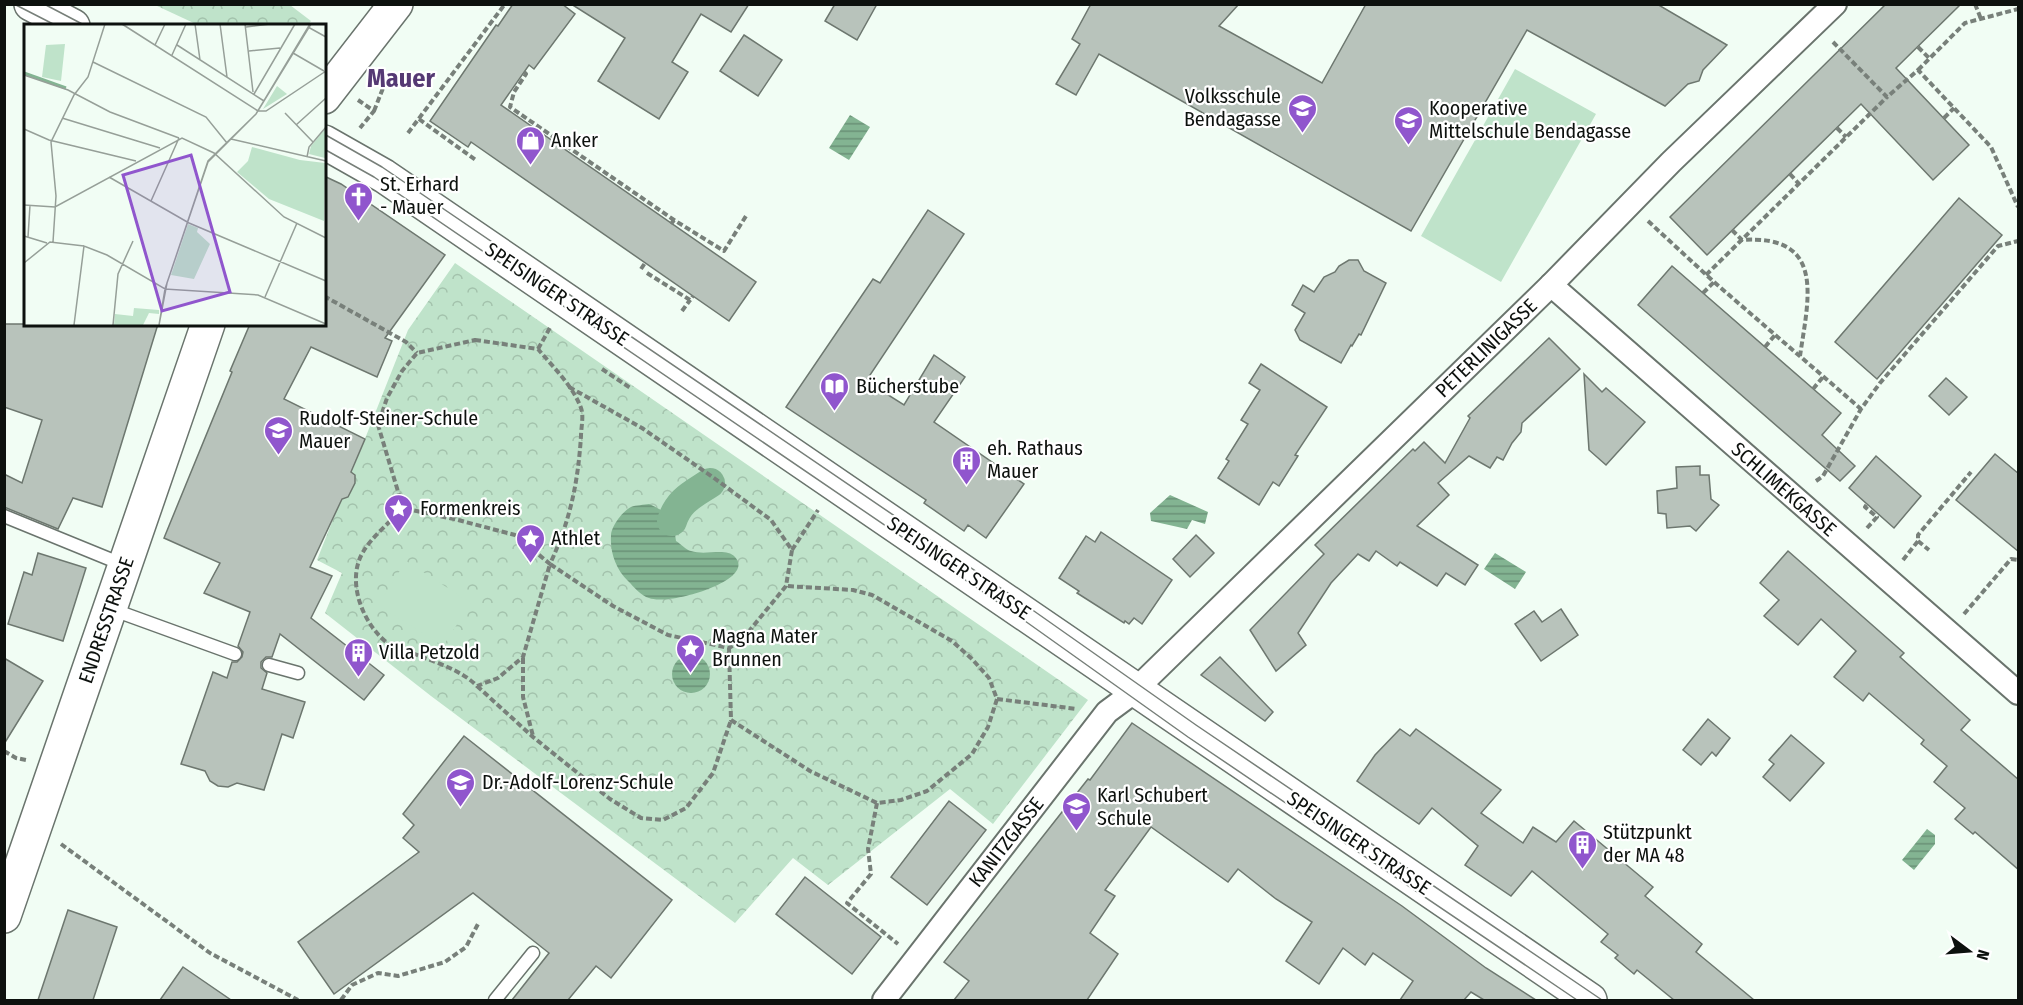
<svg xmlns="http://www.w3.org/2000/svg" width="2023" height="1005" font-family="'Fira Sans Condensed',sans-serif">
  <defs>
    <pattern id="park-crowns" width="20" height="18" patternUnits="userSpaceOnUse" patternTransform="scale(1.5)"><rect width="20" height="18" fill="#bfe3ca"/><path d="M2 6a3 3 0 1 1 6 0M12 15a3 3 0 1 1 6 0" fill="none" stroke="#a3c2ac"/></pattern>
    <pattern id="water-rules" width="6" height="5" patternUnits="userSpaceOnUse" patternTransform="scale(1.5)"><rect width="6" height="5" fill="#83b492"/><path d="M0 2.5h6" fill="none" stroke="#6a9176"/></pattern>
  </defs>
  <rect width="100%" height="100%" fill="#f1fdf4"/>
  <g fill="url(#park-crowns)">
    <path d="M155,5H290L311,21L307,26L198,25Z"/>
    <path d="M455,263L1088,700L993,824L950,789L828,885L793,858L735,923L431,696L325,613L342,573L317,560L408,330Z"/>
  </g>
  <g fill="#bfe3ca">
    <path d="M1515,69L1596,114L1501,282L1421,236Z"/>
    <path d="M406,561L471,603L443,646L378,605Z"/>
  </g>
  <g fill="url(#water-rules)">
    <path d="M850,115L870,127L849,160L829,148Z"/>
    <path d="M1170,495L1208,512L1205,524L1192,520L1187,529L1151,521L1150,513Z"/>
    <path d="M649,504C669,513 674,519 676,541C681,544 686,550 691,551C706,556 726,547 735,557C757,580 669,606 649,598C641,596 634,587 628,581C616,569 610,553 611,536C611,526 623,511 631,507C636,505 644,505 649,504Z"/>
    <path d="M1495,553L1526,572L1515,589L1484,569Z"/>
    <circle cx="691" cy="674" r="19"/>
    <path d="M1927,829L1935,835V844L1914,870L1902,860Z"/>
  </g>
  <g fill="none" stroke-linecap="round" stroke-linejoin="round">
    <path stroke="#83b492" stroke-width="30" d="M672,521C679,500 692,495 710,483"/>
  </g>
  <g fill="#b8c3bb" stroke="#6d776f" stroke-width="1.5">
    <path d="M513,4H562L575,14L534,69L529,65L501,105L756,282L729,321L471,142L468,147L430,121L496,25L498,26Z"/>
    <path d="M571,4H749L731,32L701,14L672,62L688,72L659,119L598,81L625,38Z"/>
    <path d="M835,4H877L857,40L825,21Z"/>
    <path d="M1091,4H1239L1219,26L1322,83L1366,4H1657L1727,45L1703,70L1699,81L1688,84L1665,106L1527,30L1411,231L1099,54L1076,95L1056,84L1080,44L1072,39Z"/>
    <path d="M1886,4H1961L1896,68L1969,145L1933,180L1861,104L1707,255L1670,217Z"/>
    <path d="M744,35L782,60L758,96L720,71Z"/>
    <path d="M324,176L341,184L445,255L385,338L392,341L377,377L311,347L284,399L365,439L351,472L355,475V483L348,497L342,499L310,567L332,576L311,618L384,675L364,700L280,634L272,657H266L261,662V668L267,673L262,689L305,702L293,738L282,734L264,790L237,783L228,787L218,786L210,781L205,771L181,764L213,672L227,678L232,662H237L242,657L243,652L238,646L250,612L204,593L220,563L164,538L232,372L230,371L250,324H324Z"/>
    <path d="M1959,198L2002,235L1877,379L1835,342Z"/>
    <path d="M928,210L964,234L866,381L904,405L934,355L965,377L934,422L1024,484L986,538L968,525L964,531L924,503L926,500L786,407L873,279L880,283Z"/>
    <path d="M1349,260H1358L1364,271L1386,283L1361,335L1359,334L1352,346L1351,345L1341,363L1300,340L1295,330L1305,313L1292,305L1303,285L1314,292L1324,277L1335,272L1339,266Z"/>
    <path d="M1672,266L1841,413L1822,435L1855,466L1840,481L1638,305Z"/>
    <path d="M4,324H158L102,507L73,498L58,529L4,507V474L22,483L42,420L4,407Z"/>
    <path d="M1549,338L1580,369L1522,423L1521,432L1512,443L1503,460L1497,457L1490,468L1469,456L1438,483L1449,495L1417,526L1478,565L1465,585L1446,573L1437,586L1400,562L1397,566L1376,551L1369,561L1358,554L1331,583L1298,633L1306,645L1276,671L1250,630L1324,554L1315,545L1413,449L1415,451L1424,442L1445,463L1470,418L1468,416Z"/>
    <path d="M1261,364L1327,407L1295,455L1298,456L1279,486L1273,482L1259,505L1218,478L1229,461L1226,459L1248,424L1241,420L1260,390L1249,383Z"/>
    <path d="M1584,374L1602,392L1606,388L1645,422L1606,465L1589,450Z"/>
    <path d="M1946,378L1967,397L1949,415L1929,396Z"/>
    <path d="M1995,454L2019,474V552L1956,500Z"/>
    <path d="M1876,456L1921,496L1894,528L1849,488Z"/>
    <path d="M1700,466V475H1709L1711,499L1719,505L1696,531L1690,526L1667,528L1666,514L1658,513L1657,491L1677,488L1676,467Z"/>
    <path d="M1101,532L1172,580L1142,624L1134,618L1129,624L1125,621L1124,623L1077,593L1079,591L1059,578L1086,536L1095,542Z"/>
    <path d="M1196,535L1214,553L1190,577L1173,559Z"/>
    <path d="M1788,551L1904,653L1900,657L1970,720L1961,730L2019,780V870L1975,832L1973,834L1955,819L1965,808L1934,782L1947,766L1921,744L1924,740L1869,693L1863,701L1834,677L1856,651L1821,619L1798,645L1764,616L1779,600L1760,583Z"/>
    <path d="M38,553L86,568L63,641L8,624L24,572L32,575Z"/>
    <path d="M1561,609L1578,635L1541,661L1515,624L1534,611L1542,622Z"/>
    <path d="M1220,657L1273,712L1265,721L1201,675Z"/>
    <path d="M4,658L43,681L4,744Z"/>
    <path d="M1708,719L1730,738L1716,756L1712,752L1701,765L1683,750Z"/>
    <path d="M1132,723L1402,906L1486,968L1536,1000H1484L1471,992L1464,1000H1400L1413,981L1373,953L1365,965L1343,948L1319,984L1286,961L1312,922L1276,899L1238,869L1228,882L1151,827L1105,890L1115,896L1090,933L1118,954L1087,1000H954L969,981L944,962L1088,779L1090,780Z"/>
    <path d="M1400,729L1410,736L1416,729L1501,790L1481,813L1523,843L1533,827L1556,842L1574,821L1653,887L1645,896L1702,944L1696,952L1754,1000H1674L1637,970L1634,974L1615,958L1618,955L1601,942L1608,934L1532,871L1511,896L1465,865L1478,846L1432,808L1419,824L1357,781L1375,755Z"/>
    <path d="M1791,735L1824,763L1790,801L1763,777L1774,764L1769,760Z"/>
    <path d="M464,736L672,900L611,978L596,966L568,1000H512L549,953L473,893L334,994L298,942L419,852L403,838L414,825L403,814Z"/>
    <path d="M949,801L986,830L927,905L891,877Z"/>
    <path d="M805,877L881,937L852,974L776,914Z"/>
    <path d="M68,910L117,927L93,1000H38Z"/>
    <path d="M183,967L231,1000H160Z"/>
  </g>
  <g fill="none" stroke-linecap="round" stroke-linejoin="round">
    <defs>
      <g id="lane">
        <path d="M4,516L124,565"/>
        <path d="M111,609L235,654"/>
        <path d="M269,665L298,673"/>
        <path d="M495,1000L533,953"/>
      </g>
      <g id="street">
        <path d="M1551,285L2018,693"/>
        <path d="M884,1000L1107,712L1130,695L1551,285L1671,162L1835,4"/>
      </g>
      <g id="secondary">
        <path d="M31,4L73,26"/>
        <path d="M324,97L396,4"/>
        <path d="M324,142L384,176L1590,1000"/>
        <path d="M4,916L208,324"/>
      </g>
    </defs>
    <use href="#lane" stroke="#6a746d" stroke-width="15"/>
    <use href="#street" stroke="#6a746d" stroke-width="26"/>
    <use href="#secondary" stroke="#6a746d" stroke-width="36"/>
    <g stroke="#78807a" stroke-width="4" stroke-dasharray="6 3" stroke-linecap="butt">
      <path d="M1975,4L1981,19"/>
      <path d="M1833,42L1887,97L1918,70L1991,147L2018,207"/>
      <path d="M1918,47L1930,59"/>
      <path d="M1918,70L1965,23L2018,9"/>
      <path d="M524,72L526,74L514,92L510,107L674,220"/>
      <path d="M358,100L374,111L360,128"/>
      <path d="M374,111L385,83"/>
      <path d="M1944,118L1954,108"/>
      <path d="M419,119L477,161"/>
      <path d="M1837,128L1846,137"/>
      <path d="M408,133L505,4"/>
      <path d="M1790,174L1799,184"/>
      <path d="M1648,221L1714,282L1861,409"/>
      <path d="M671,224L674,220L724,251L746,216"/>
      <path d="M1732,230L1742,240C1827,234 1808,300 1800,356"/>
      <path d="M641,269L645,263"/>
      <path d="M647,273L690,300L693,296"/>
      <path d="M1706,275L1887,97"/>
      <path d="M1703,293L1714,282"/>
      <path d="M324,296L406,342L417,353"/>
      <path d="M682,311L690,300"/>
      <path d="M475,340L538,349C553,367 573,386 581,408C584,416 581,428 581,436C578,483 570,521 550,564L515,535L458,520L403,508L378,425L387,398L402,371L417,353Z"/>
      <path d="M1765,347L1775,335"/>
      <path d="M538,349L551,326"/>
      <path d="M602,369L632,389"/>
      <path d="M1813,389L1823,377"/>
      <path d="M1816,481L1823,476L1861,409L1880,383L1998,246L2018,241"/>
      <path d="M403,508C392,520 370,539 363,552C345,582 364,627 390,645C396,649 405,651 412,653C434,662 460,669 477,686L498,678L523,657L550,564L613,606L668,635L729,648L741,641L786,586L792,550L771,520L714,478L642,428L569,387"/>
      <path d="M1867,528L1877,517L1865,507L1867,504"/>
      <path d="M1918,541L1929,550"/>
      <path d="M792,550L818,510"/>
      <path d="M1903,560L1918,541V535L1971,472"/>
      <path d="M1964,614L2011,559L2018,560"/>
      <path d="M729,648L731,720L810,771L877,803L901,800L927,791L972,754L988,727L997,699L989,678L972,659L952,641L872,595L853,590L786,586"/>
      <path d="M523,658V697L533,736"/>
      <path d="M477,686L533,737L610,799L641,818L663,820L686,808L713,773L731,720"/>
      <path d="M997,699L1077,709"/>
      <path d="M4,751L16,758L26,760"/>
      <path d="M877,803L868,849L871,874L847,903L898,944"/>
      <path d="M61,844L210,953L298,1000"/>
      <path d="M341,1000L352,985L378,973L398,976L445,962L466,947L479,922"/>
    </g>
    <use href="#lane" stroke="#fff" stroke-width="12"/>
    <use href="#street" stroke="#fff" stroke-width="22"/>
    <use href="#secondary" stroke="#fff" stroke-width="33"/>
    <g stroke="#777f79" stroke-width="1.5">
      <path d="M14,4L57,26"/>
      <path d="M44,4L86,26"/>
      <path d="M324,134L382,167L1024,604L1196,725L1602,1000"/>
      <path d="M324,149L374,177L1018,616L1188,737L1577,1000"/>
    </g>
  </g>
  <defs>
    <symbol id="school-pin" viewBox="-11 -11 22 30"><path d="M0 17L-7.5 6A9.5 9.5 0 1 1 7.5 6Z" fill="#9056cd" stroke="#fff"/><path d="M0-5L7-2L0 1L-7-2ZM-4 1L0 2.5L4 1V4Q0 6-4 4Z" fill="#fff"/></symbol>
    <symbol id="shop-pin" viewBox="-11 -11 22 30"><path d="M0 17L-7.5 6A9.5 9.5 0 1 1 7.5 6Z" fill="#9056cd" stroke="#fff"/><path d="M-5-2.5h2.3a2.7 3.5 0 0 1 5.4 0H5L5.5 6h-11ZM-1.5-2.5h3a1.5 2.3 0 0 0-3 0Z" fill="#fff"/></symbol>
    <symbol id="church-pin" viewBox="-11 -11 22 30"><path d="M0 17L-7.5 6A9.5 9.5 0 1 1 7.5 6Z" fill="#9056cd" stroke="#fff"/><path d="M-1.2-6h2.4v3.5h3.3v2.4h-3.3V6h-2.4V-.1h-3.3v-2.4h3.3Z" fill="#fff"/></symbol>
    <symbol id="library-pin" viewBox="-11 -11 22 30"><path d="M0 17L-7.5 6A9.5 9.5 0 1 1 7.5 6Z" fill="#9056cd" stroke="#fff"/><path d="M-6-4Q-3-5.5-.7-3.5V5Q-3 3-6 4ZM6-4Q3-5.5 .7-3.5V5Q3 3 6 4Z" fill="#fff"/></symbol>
    <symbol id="building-pin" viewBox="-11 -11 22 30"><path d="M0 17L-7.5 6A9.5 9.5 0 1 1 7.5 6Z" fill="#9056cd" stroke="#fff"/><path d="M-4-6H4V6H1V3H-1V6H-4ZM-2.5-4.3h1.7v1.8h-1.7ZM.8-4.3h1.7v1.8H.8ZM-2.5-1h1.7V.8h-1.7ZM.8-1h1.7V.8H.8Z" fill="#fff"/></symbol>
    <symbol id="sight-pin" viewBox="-11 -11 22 30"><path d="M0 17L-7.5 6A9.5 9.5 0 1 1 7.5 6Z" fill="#9056cd" stroke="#fff"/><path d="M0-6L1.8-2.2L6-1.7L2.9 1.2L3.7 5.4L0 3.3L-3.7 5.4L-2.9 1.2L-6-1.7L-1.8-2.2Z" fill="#fff"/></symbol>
  </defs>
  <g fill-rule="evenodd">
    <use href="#school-pin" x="1286" y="92" width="33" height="45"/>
    <use href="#school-pin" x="1392" y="104" width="33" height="45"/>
    <use href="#shop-pin" x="514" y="124" width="33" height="45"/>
    <use href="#church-pin" x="342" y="180" width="33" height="45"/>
    <use href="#library-pin" x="818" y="370" width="33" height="45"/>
    <use href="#school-pin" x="262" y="414" width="33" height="45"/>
    <use href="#building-pin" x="950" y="444" width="33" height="45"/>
    <use href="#sight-pin" x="382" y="492" width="33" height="45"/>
    <use href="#sight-pin" x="514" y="522" width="33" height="45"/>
    <use href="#sight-pin" x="674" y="632" width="33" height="45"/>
    <use href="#building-pin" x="342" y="636" width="33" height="45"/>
    <use href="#school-pin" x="444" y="766" width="33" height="45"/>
    <use href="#school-pin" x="1060" y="790" width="33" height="45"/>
    <use href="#building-pin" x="1566" y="828" width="33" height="45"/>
  </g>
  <g text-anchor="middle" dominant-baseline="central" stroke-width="4.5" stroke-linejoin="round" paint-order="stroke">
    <g font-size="20" fill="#0d110e" stroke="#fff" text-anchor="start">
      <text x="1281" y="96" text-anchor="end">Volksschule<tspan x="1281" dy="23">Bendagasse</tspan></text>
      <text x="1429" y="108">Kooperative<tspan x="1429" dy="23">Mittelschule Bendagasse</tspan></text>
      <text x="551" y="140">Anker</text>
      <text x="380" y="184">St. Erhard<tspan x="380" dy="23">- Mauer</tspan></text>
      <text x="856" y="386">Bücherstube</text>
      <text x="299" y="418">Rudolf-Steiner-Schule<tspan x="299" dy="23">Mauer</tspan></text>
      <text x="987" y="448">eh. Rathaus<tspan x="987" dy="23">Mauer</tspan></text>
      <text x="420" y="508">Formenkreis</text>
      <text x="551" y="538">Athlet</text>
      <text x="712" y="636">Magna Mater<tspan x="712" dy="23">Brunnen</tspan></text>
      <text x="379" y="652">Villa Petzold</text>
      <text x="482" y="782">Dr.-Adolf-Lorenz-Schule</text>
      <text x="1097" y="795">Karl Schubert<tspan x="1097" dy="23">Schule</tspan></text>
      <text x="1603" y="832">Stützpunkt<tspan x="1603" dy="23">der MA 48</tspan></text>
    </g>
    <g font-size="20" fill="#0d110e" stroke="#fff">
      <text transform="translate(557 294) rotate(34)">SPEISINGER STRASSE</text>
      <text transform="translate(1486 348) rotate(-44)">PETERLINIGASSE</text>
      <text transform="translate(1784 489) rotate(41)">SCHLIMEKGASSE</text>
      <text transform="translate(959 568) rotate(34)">SPEISINGER STRASSE</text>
      <text transform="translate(106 620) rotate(-71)">ENDRESSTRASSE</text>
      <text transform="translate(1006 842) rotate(-52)">KANITZGASSE</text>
      <text transform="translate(1359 843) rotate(34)">SPEISINGER STRASSE</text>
    </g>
    <g font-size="26" font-weight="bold" fill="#553974" stroke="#fff">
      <text x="401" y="78">Mauer</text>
    </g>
  </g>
  <g transform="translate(24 24)">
    <rect width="302" height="302" fill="#f1fdf4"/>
    <path d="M228,123L276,136L301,139L300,197L245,175L213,148L224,137Z" fill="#bfe3ca"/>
    <path d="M253,62L263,70L239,85ZM164,200L174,204L173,208L186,220L170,255L147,251ZM110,284L135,286V290L125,289L119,301H90L91,290L109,292Z" fill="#bfe3ca"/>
    <path d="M41,20L37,57L18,53L22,21ZM301,105V134L285,130L287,122Z" fill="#bfe3ca"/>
    <path fill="none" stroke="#83b492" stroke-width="3" d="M0,49L42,64"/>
    <path fill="none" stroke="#969f98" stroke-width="1.5" d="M98,0L234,87M171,0L176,36M196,0L203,53M221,0L229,68M222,3L246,0M284,3L302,13M131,21L141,0M153,21L240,77M225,27L256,24M269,29L300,47M148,31L162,0M69,38L182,93L203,119M0,51L44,66L86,88L155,114M230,70L271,0M234,87H242L302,47M261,89L289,118M38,94L136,124M272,101L302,74M0,105L25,116L112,137M207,115L302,137M283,133L285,123L302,103M85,153L165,199L302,257M127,177L155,114M0,181L31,183L158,114L190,129L260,193L302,214M0,212L23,219M4,213L6,181M29,218L32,172L27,118L50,71L64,53L81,0M0,239L26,218L60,222M241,273L273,199M50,301L60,222L83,231L141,265L184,137L232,90L286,0M89,301L94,250L109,217M135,301L141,265L234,271L302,300M135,301L143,259L184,138L232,90L287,0"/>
    <path fill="#9056cd" fill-opacity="0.15" stroke="#9056cd" stroke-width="3" d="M167,131L206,268L138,287L99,151Z"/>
    <rect width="302" height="302" fill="none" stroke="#0d110e" stroke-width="3"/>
  </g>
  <rect width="2023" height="1005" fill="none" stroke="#0d110e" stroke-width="12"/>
  <g transform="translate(1969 951) rotate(106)" stroke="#ffffff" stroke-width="4.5" paint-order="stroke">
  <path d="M0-4.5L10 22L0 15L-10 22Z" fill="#0d110e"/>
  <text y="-9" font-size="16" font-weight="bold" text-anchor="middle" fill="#0d110e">N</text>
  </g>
</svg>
